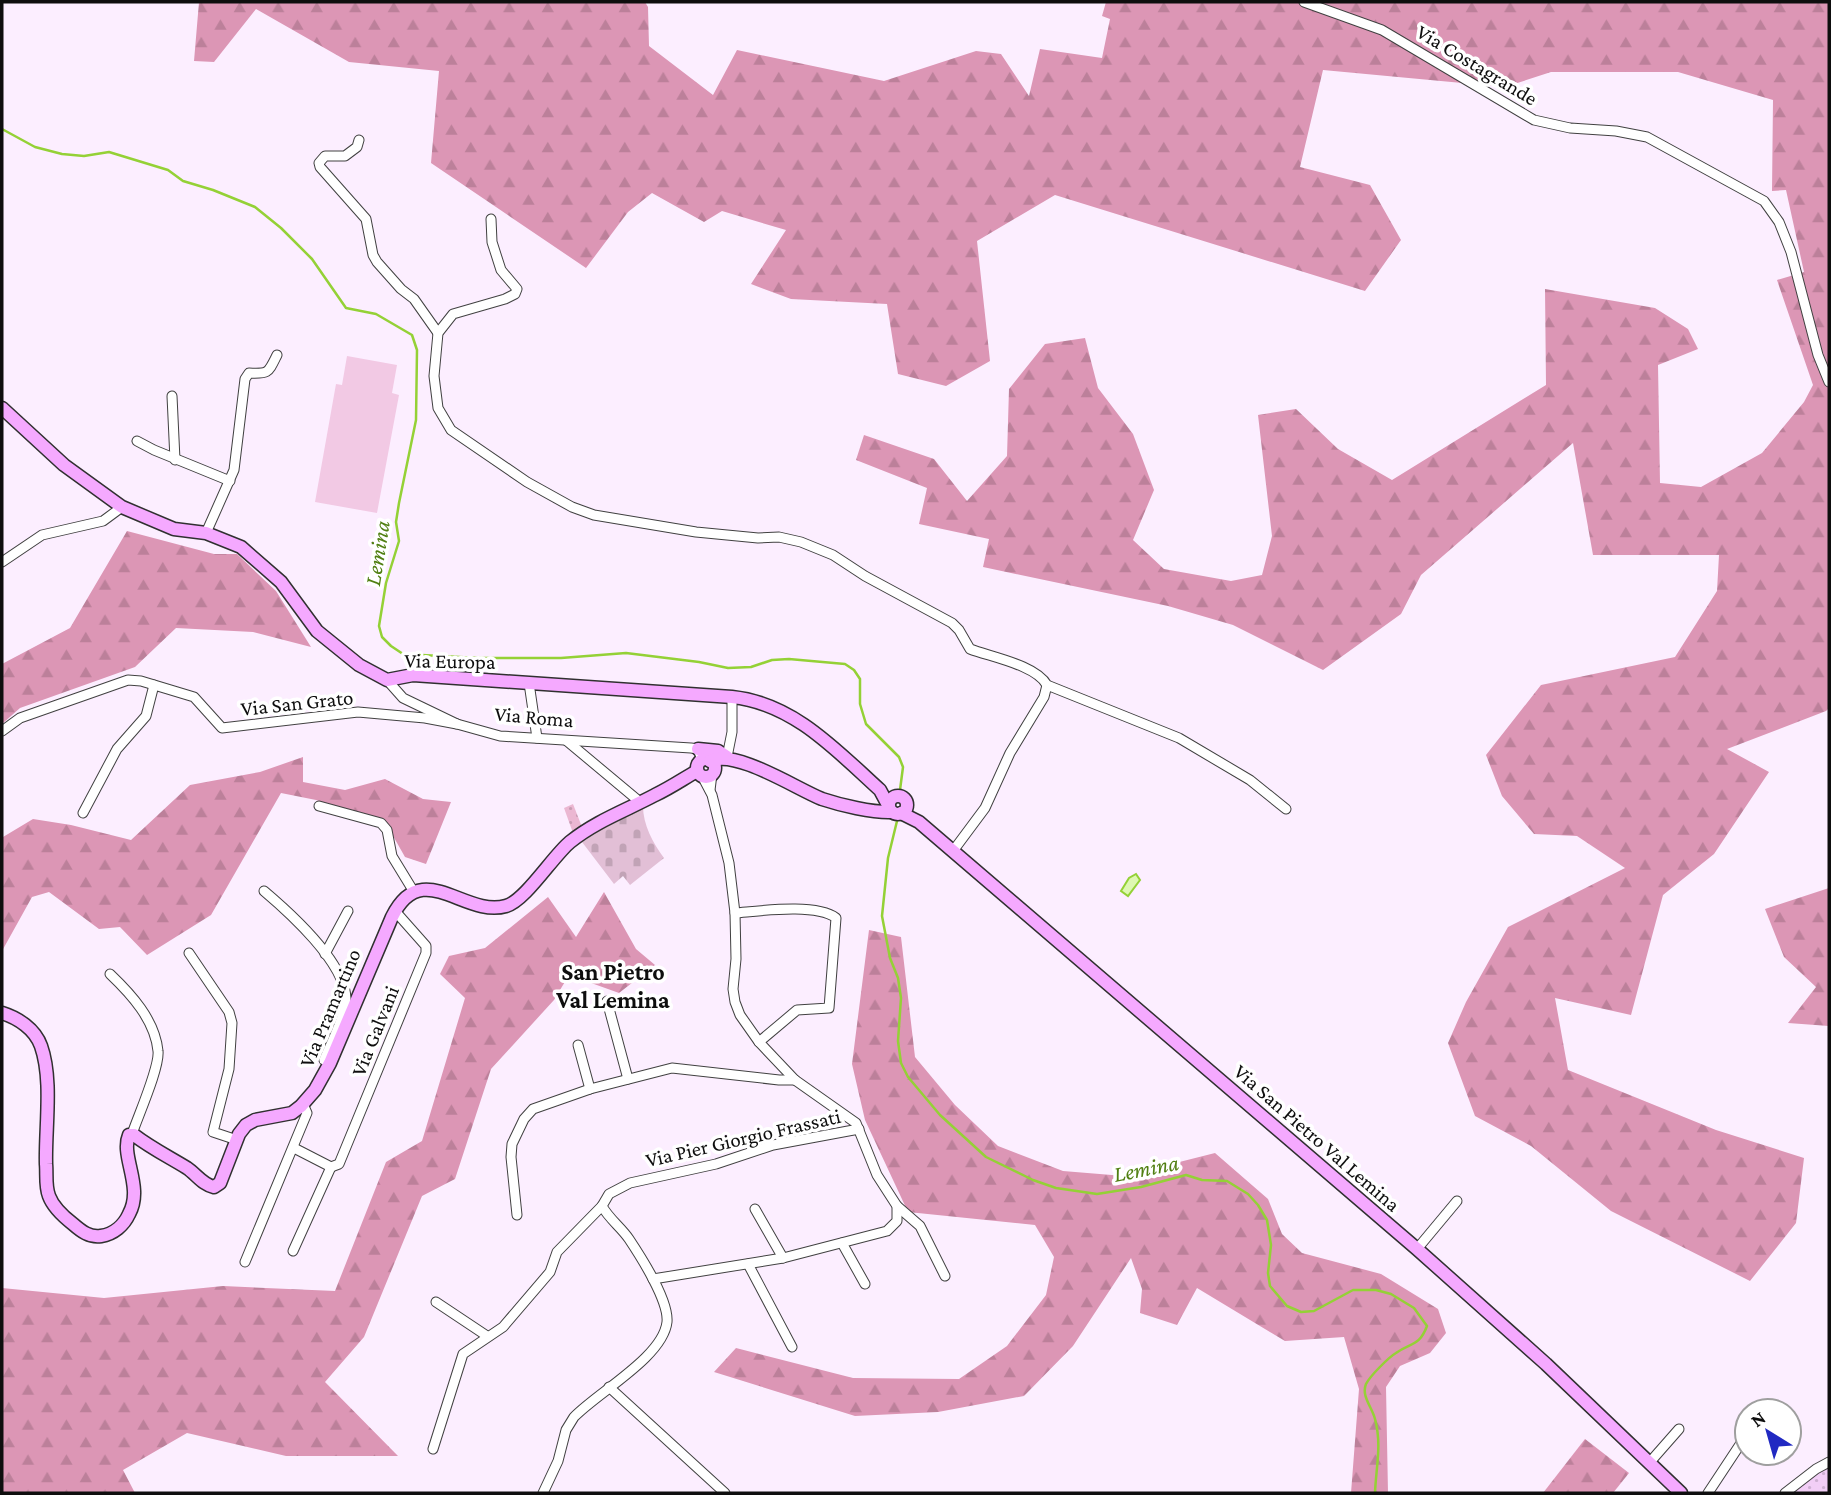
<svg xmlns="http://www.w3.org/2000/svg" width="1831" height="1495" font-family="'Crimson Pro',serif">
  <defs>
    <pattern id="farmland-dots" width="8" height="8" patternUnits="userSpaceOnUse" patternTransform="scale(1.75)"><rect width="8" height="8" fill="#f2cef6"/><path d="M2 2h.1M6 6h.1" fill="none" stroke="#ceb0d2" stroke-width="1.8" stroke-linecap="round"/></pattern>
    <pattern id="forest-firs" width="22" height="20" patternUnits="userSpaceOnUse" patternTransform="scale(1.75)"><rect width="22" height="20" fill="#dc96b5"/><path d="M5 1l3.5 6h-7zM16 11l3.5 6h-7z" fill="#bc809a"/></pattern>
    <pattern id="cemetery-stones" width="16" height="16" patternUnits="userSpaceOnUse" patternTransform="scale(1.75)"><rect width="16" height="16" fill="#e2bfd6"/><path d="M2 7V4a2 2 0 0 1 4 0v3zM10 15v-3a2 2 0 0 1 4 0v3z" fill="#c1a3b6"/></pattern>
    <pattern id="park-dots" width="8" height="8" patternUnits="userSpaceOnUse" patternTransform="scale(1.75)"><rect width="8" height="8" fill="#ebb7d2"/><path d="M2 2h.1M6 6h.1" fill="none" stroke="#c89cb3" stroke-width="1.8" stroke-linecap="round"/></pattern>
  </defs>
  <rect width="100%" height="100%" fill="#fceeff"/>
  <path fill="url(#farmland-dots)" d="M1829,1465V1493H1788Z"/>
  <g fill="url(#forest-firs)">
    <path d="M199,2H645L648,7L649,46L713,95L737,50L884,81L976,51L1001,54L1029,96L1040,49L1102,58L1110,19L1102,16L1106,2H1829V708L1826,711L1727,749L1769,772L1714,854L1663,895L1631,1015L1555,998L1568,1070L1716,1130L1804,1158L1796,1223L1750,1281L1611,1211L1531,1146L1475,1116L1448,1043L1466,1002L1508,927L1625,868L1577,836L1534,834L1502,796L1486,755L1541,685L1675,657L1717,591L1719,555H1593L1573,443L1421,575L1401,614L1323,670L1233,625L1168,606L983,567L989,539L919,524L927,488L856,460L864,435L934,459L967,501L1007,456L1009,389L1045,344L1085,338L1098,388L1133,434L1154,490L1133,540L1164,569L1231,581L1262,575L1272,536L1258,415L1296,409L1338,449L1392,480L1546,385L1545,289L1655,308L1688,329L1698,349L1658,365L1660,483L1701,487L1762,453L1804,402L1813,385L1777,280L1804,272L1786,190L1772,191L1773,100L1678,72H1551L1505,87L1323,70L1300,167L1370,185L1401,240L1365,291L1055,195L977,241L990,361L946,386L898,374L887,304L791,299L751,284L786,230L722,211L704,222L652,193L628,212L586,268L431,163L439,71L349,62L256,9L214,62L194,61Z"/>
    <path d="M127,531L214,554H237L276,591L311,647L253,632L176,628L135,667L20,708L2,724V664L70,628Z"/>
    <path d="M303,757V782L345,790L385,779L423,799L451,802L426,864L405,857L384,820L316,800L281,793L211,915L147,955L120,927L99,929L49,892L32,897L2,951L3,837L33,819L71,825L131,840L190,785L260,772Z"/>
    <path d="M1829,888V1026L1788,1023L1816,987L1784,957L1765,909Z"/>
    <path d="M604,892L636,949L655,965L619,993L569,975L554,1000L491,1069L455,1179L422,1196L364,1337L325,1382L398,1456H286L187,1433L123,1470L135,1493H2V1288L104,1298L223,1286L335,1291L386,1162L422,1141L465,998L440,974L449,956L485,948L548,897L576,937Z"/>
    <path d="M869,930L901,937L915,1057L955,1105L998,1146L1063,1171L1124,1176L1215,1153L1268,1199L1282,1234L1302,1253L1381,1274L1438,1309L1446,1333L1430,1353L1400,1366L1386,1387L1388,1493H1351L1359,1389L1344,1337L1285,1341L1197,1288L1177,1325L1140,1313L1142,1289L1131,1258L1073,1346L1024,1396L938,1412L855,1416L714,1372L736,1348L853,1378L959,1379L1007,1346L1046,1295L1054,1257L1035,1225L908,1212L865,1120L852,1064Z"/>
    <path d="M1585,1439L1629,1473L1613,1493H1543Z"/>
  </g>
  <path fill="url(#cemetery-stones)" d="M643,806C643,825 653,843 664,858L630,885L623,876L614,884L582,842L620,815L623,818Z"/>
  <path fill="url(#park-dots)" d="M573,804L582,827L573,833L564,808Z"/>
  <path fill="#f2c9e4" d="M347,356L397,365L392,393L399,395L377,513L315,502L336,384L342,385Z"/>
  <path fill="#def8b2" stroke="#94d136" stroke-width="2" d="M1136,874L1140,880L1128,896L1121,891L1129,878Z"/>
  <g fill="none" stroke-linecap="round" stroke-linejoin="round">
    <g stroke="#94d136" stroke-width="2.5">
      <path d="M2,129L35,147L62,154L84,156L109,152L168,170L183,181L213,190L255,207L281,228L312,259L346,308L376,314L412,335L417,350L416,420L399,503L396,522L399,541L386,583L379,626L382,637L391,646L403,654L478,658H561L626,653L699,662L728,668L751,667L772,660L789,659L845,664L854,670L860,679V704L866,724L899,757L903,767L900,790"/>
      <path d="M897,821L888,858L882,916L890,958L898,978L901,998L898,1041L901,1063L908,1077L940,1115L986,1157L1033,1180L1056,1188L1097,1194L1141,1187L1186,1175L1202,1180L1227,1181L1248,1194L1258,1205L1267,1220L1271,1245L1268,1273L1270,1286L1287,1306L1301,1312L1314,1311L1353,1290H1376L1391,1294L1414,1308L1427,1326C1419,1347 1411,1342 1396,1353C1389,1357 1370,1376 1366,1384C1361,1396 1372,1407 1375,1419C1382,1445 1376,1467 1375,1493"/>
    </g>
    <defs>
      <g id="street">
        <path d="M1304,2L1382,30L1534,120L1570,128L1616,131L1647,137L1764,201L1779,222L1791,252L1818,355L1829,382"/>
        <path d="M359,140L357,147L345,156H325L319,163L320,167L366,219L373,255L377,262L401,289L414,299L438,333"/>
        <path d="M491,219L492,242L501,270L517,289L515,294L505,299L453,314L438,333L434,376L438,408L451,430L527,482L572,507L594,515L696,532L758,538L779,537L801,542L833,555L865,576L952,623L959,630L970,649C991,657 1036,665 1047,685L1179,738L1250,780L1286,809"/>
        <path d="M172,396L175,460"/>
        <path d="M137,441L154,450L230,481"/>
        <path d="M206,533L234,470L245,379L249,373C269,374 268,373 277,355"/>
        <path d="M2,562L42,535L103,521L122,507"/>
        <path d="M387,680L403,698L457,724L500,736L691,748L698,749L702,760"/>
        <path d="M529,683L537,738"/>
        <path d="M2,731L20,718L128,680L141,681L194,697L222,728L358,712L425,718L457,724"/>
        <path d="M567,741L640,802"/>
        <path d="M727,757L732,732V697"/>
        <path d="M710,790L712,774"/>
        <path d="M319,806L381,823L387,830L392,856L414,892"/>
        <path d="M83,813L117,749L146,716L154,685"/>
        <path d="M953,851L985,808L1010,753L1044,697L1047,685"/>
        <path d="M264,891C290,913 344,962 346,998C347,1013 330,1045 324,1060L330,1063"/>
        <path d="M735,913C760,911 816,903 836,918L829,1008L797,1010L759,1042"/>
        <path d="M189,953L229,1012L232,1023L229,1069L213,1132L237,1140"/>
        <path d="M325,954L348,911"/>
        <path d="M110,974C131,994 155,1020 158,1051C160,1067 138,1116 132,1134"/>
        <path d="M607,1001L628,1079"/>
        <path d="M578,1045L590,1089"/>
        <path d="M294,1148L331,1167"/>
        <path d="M331,1167L339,1164L426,953V946L395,911"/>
        <path d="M897,1206L920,1226L945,1276"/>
        <path d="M755,1209L783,1258"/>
        <path d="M517,1215L511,1157L512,1144L524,1119L533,1109L590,1089L672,1068L779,1080H795"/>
        <path d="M842,1243L865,1284"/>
        <path d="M1417,1249L1457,1201"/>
        <path d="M293,1251L331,1167"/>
        <path d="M245,1262L307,1113L303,1104"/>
        <path d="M748,1264L792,1347"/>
        <path d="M653,1279L783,1258L887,1231L897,1221V1206L877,1175L856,1123L795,1080L759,1042L740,1015L735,1002L733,989L736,959L735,913L729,863L712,795L702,776"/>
        <path d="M436,1302L487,1336"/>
        <path d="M609,1387L725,1493"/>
        <path d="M433,1449L463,1354L503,1327L550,1272L557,1252L602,1206"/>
        <path d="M1650,1462L1679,1429"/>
        <path d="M543,1493L558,1461L566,1430L574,1417C598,1392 663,1357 667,1322C669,1301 641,1257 629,1239C621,1227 609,1219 602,1206L609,1194L630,1183L716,1164L773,1145L859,1129"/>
        <path d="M1708,1493L1747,1434"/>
        <path d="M1785,1493L1816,1469L1829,1462"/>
      </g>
      <g id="secondary">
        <path d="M2,408L64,465L122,507L174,529L206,533L241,547L281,582L317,631L359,665L387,680L413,675L732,697C793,703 836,750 880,790L888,805"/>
        <path d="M698,749L718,751L727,757"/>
        <circle cx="706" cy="768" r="9"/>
        <path d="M710,761C736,749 795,788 822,799C840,805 873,813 892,812"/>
        <circle cx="898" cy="805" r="9"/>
        <path d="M901,813L919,822L1417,1249L1546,1364L1681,1493"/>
        <path d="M2,1013C18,1018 35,1029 41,1046C53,1080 45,1128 46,1164C47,1174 45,1186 49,1196C53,1207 64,1217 73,1224C81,1231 90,1238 101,1236C114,1234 124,1225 129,1214C144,1187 120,1156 129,1135H134C151,1148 169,1157 187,1168C196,1174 203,1185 214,1187L220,1183L239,1134L246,1125L255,1120L292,1113L301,1106L315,1090L330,1063L392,917C422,856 464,918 506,906C525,901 553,856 570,842C596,821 627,810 655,795C670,788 683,779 697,771"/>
      </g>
    </defs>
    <use href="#street" stroke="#414141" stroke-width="11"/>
    <use href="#secondary" stroke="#303030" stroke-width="15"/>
    <use href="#street" stroke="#fff" stroke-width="9"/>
    <use href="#secondary" stroke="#f5a9ff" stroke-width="12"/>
  </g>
  <g text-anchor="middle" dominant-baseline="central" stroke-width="7" stroke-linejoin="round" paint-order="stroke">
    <g font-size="21" fill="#0e0e0e" stroke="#fff">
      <text transform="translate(1477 65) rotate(31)">Via Costagrande</text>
      <text transform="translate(450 661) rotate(1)">Via Europa</text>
      <text transform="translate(297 703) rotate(-6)">Via San Grato</text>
      <text transform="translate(534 717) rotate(5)">Via Roma</text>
      <text transform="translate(330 1008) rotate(-67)">Via Pramartino</text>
      <text transform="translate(375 1031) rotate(-68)">Via Galvani</text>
      <text transform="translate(743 1138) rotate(-13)">Via Pier Giorgio Frassati</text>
      <text transform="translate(1317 1138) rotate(41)">Via San Pietro Val Lemina</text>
    </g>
    <g font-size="23" font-style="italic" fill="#507f12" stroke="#fff">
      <text transform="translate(377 553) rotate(-81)">Lemina</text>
      <text transform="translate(1146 1168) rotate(-11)">Lemina</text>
    </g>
    <g font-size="24" font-weight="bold" fill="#0e0e0e" stroke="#fff">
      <text x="613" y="971">San Pietro<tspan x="613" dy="28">Val Lemina</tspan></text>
    </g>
  </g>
  <rect width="1831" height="1495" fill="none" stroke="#0e0e0e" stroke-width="7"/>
  <g transform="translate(1768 1432) rotate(323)"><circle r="33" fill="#ffffff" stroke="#9f9f9f" stroke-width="2"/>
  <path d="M0-5L12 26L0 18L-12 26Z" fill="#2129c2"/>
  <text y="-10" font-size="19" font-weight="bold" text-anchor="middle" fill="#0e0e0e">N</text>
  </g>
</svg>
